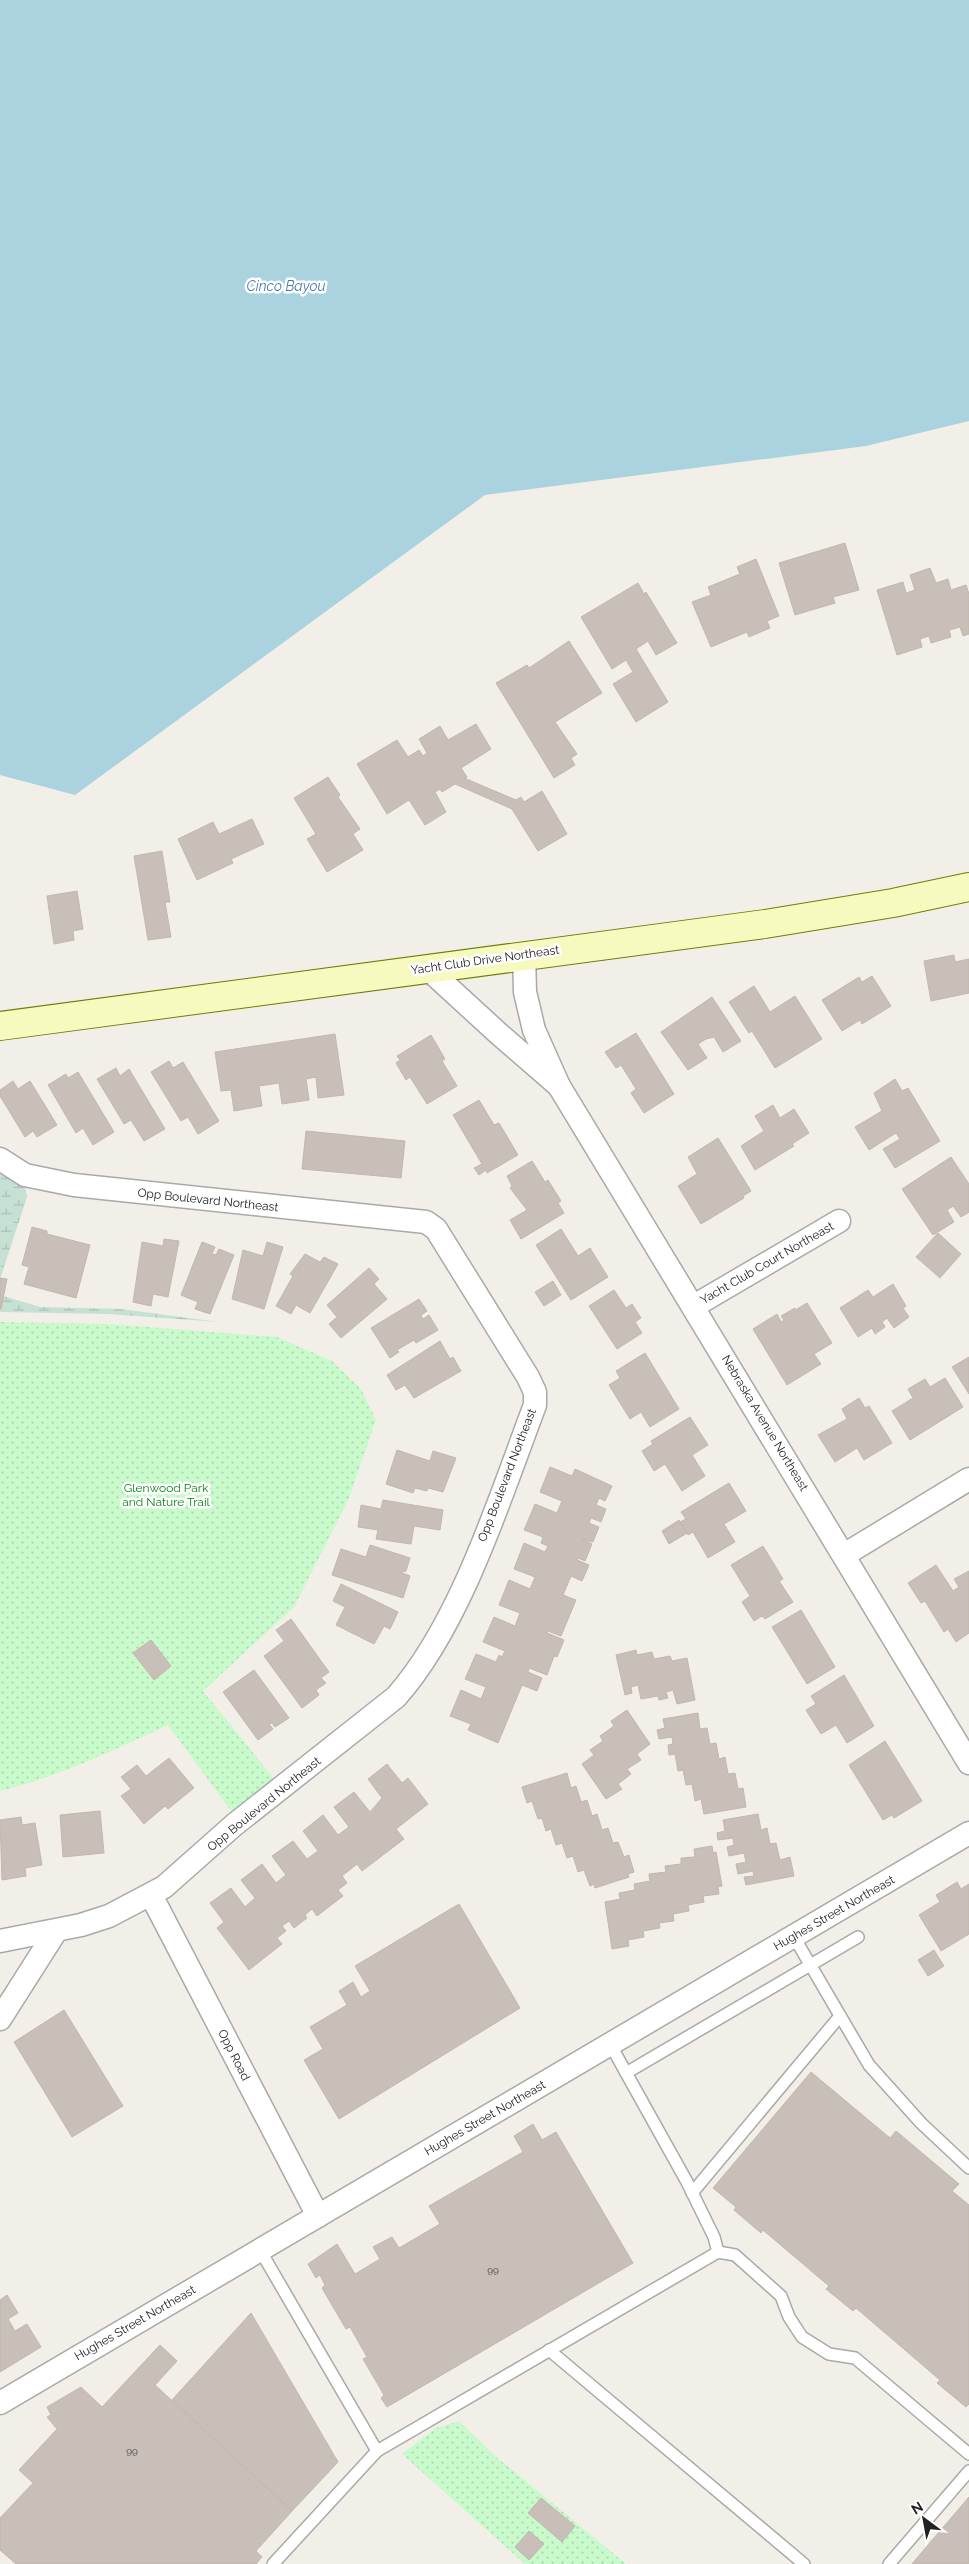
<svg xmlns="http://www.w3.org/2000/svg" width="969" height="2564" font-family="Raleway,sans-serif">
  <defs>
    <pattern id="wetland-marsh" width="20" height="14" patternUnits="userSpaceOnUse" patternTransform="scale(1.25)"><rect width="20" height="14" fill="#c6e0d4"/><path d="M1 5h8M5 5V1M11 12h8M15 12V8" fill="none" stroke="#aac0b6"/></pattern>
    <pattern id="park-dots" width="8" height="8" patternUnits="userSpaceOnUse" patternTransform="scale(1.25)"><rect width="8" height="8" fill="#c8facc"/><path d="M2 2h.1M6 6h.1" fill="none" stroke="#acd6af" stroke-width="1.8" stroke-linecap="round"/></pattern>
  </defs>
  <rect width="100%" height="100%" fill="#f2efe9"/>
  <g fill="url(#wetland-marsh)">
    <path d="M0,1174L25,1187L27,1197L0,1279Z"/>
    <path d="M0,1295L40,1307L121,1309L219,1322L108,1314L0,1312Z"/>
  </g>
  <g fill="url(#park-dots)">
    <path d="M0,1322L109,1324L277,1337L332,1361L361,1389L376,1420L349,1498L294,1607L203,1691L276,1781L234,1815L168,1725C114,1750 58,1777 0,1791Z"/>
    <path d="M459,2421L494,2455L626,2564H525L402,2454L436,2428Z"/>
  </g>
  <path fill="#aad3df" d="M0,0H969V421L866,446L485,495L75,795L0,775Z"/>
  <g fill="#c7bfb8" stroke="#c4b6ab">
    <path d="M845,543L859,590L833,597L835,603L795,615L779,563Z"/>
    <path d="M756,559L779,616L767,621L770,628L749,637L747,632L711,647L692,602L711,595L708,587L740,574L737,567Z"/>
    <path d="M930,568L936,583L948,579L951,590L966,585L969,594V634L963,636L960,627L949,630L951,637L931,643L929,636L920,639L922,647L897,655L877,590L903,582L906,593L915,590L910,575Z"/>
    <path d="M638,583L644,594L646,592L677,643L656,655L648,641L636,649L668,702L636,722L613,684L633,672L626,660L612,669L581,617Z"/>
    <path d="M569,641L602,693L555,722L577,754L571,758L575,765L554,778L496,683L527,665L529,668Z"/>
    <path d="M476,724L491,749L461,768L467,777L464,778L516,800L521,797L524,802L542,791L567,834L538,851L512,809L455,784L442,792L440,789L435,792L446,812L425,825L409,800L387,814L357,764L397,740L408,757L419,750L423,756L427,753L419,739L440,726L448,740Z"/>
    <path d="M328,777L340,795L338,797L360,829L353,834L363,850L327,872L307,839L316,834L294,798Z"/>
    <path d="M252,819L264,844L231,859L233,863L197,880L178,839L213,822L219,834Z"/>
    <path d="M162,851L170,902H165L171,937L148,940L134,856Z"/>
    <path d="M77,891L83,929L73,931L74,940L54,944L47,896Z"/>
    <path d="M954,955L955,962L969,959V993L931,1001L924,961Z"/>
    <path d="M872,976L891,1006L862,1024L860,1020L842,1031L822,1000L859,977L862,982Z"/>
    <path d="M754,986L770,1012L795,996L822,1039L775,1068L752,1031L749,1033L729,1002Z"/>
    <path d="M712,997L741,1041L723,1052L714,1037L706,1039L698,1044L707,1058L688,1070L661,1032Z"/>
    <path d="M636,1033L674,1094L644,1113L631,1093L636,1089L621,1065L616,1068L605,1052Z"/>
    <path d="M335,1034L344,1095L318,1098L316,1077L306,1079L309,1100L282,1104L279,1083L259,1086L262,1106L234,1111L231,1090L221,1091L215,1052Z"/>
    <path d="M431,1035L445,1059L442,1061L457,1086L427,1104L410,1077L406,1080L396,1063L400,1060L397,1056Z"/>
    <path d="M169,1061L173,1068L183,1062L219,1121L198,1134L188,1117L181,1121L151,1072Z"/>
    <path d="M116,1068L120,1076L129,1069L165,1129L144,1141L131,1120L124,1124L97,1079Z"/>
    <path d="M78,1072L114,1132L93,1145L83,1128L76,1133L48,1085L66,1074L68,1078Z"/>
    <path d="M895,1079L902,1091L908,1088L940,1141L895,1168L883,1149L900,1139L896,1133L869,1150L855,1127L882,1111L874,1093Z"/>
    <path d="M13,1081L18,1089L30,1081L57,1125L37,1137L33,1131L25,1137L0,1096V1090Z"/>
    <path d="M479,1100L494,1125L499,1123L518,1155L487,1173L486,1170L479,1175L474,1168L482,1164L453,1115Z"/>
    <path d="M773,1105L780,1118L794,1109L809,1133L792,1144L794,1146L755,1170L741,1146L764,1131L755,1116Z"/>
    <path d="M306,1131L405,1141L401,1178L302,1169Z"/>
    <path d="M718,1138L751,1191L743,1196L744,1198L701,1224L678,1186L697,1174L688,1157Z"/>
    <path d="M951,1157L969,1184V1212L961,1217L953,1206L947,1210L954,1222L933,1235L902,1189Z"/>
    <path d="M532,1161L545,1182L548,1180L561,1201L558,1203L564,1213L521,1239L510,1220L527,1210L510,1188L512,1186L507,1176Z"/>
    <path d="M32,1227L47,1231V1234L90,1245L76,1298L24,1284L29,1267L22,1265Z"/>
    <path d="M561,1229L578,1256L590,1248L608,1277L571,1300L536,1245Z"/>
    <path d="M938,1233L961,1254L940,1278L916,1257Z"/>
    <path d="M164,1239L179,1241L168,1297L153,1294L151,1306L133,1302L142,1242L163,1246Z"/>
    <path d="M202,1242L215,1247L212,1254L216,1255L219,1249L234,1255L210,1314L195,1309L198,1302L181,1295Z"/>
    <path d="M267,1242L283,1247L264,1309L232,1299L243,1250L263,1256Z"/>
    <path d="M305,1254L320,1262L324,1257L338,1264L310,1313L296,1305L291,1314L276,1306L293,1276L290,1274Z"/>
    <path d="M369,1268L379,1279L374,1284L387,1299L341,1338L329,1324L337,1317L327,1305Z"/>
    <path d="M0,1278L7,1279L1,1309H0Z"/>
    <path d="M553,1281L561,1295L544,1306L535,1292Z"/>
    <path d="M893,1284L906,1306L903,1308L909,1317L894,1328L887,1318L882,1322L885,1327L875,1334L872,1328L858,1337L840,1308L868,1290L873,1297Z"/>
    <path d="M614,1290L626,1308L632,1304L641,1318L635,1322L642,1333L617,1349L589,1306Z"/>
    <path d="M419,1299L427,1311L421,1315L423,1319L429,1315L438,1330L416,1343L414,1340L397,1350L399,1352L390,1358L371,1328Z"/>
    <path d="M807,1303L832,1343L814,1354L821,1364L787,1385L753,1329L777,1314L781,1322L784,1320L781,1316L795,1308L798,1313L797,1309Z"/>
    <path d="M440,1341L450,1359L453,1357L461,1371L414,1398L405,1385L396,1390L387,1375Z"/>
    <path d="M645,1353L679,1409L650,1427L641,1412L630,1419L609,1385L620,1378L616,1371Z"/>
    <path d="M969,1357V1394L952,1367Z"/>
    <path d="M945,1378L963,1407L910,1440L892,1411L913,1398L908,1389L925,1379L930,1387Z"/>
    <path d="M859,1398L865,1408L869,1406L892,1443L864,1460L857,1448L835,1462L818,1435L847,1419L842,1409Z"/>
    <path d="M690,1417L708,1445L692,1455L705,1476L682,1491L665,1464L654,1471L642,1451L653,1444L651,1441Z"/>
    <path d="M397,1450L430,1461L433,1451L456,1458L443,1492L428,1488L427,1491L415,1488L413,1493L386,1484Z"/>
    <path d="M550,1467L572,1476L575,1469L612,1486L605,1501L599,1498L596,1505L606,1509L601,1522L591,1518L589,1523L599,1527L593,1542L582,1539L592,1544L585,1561L578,1558L577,1560L589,1565L582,1581L571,1576L563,1595L576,1600L561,1636L548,1631L547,1633L564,1640L557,1657L554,1656L547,1675L529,1668L528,1672L542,1678L537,1691L522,1685L498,1743L468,1730L471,1724L450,1716L461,1690L481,1699L486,1687L465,1679L476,1654L496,1662L499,1655L502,1657L505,1651L483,1642L494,1617L515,1626L520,1613L499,1605L509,1580L530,1589L535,1577L514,1569L524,1543L545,1552L548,1546L541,1543L543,1537L524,1530L535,1504L557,1513L562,1501L540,1492Z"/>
    <path d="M729,1483L746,1511L724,1524L735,1542L708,1558L693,1532L688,1535L687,1533L680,1522L686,1519L681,1512Z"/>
    <path d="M383,1500L443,1510L440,1530L414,1526L411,1544L376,1539L378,1530L358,1527L361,1505L381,1509Z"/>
    <path d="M679,1520L680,1522L663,1533L662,1531Z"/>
    <path d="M680,1522L687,1533L669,1544L663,1533Z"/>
    <path d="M370,1545L410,1558L406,1571L400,1572L410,1576L403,1598L332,1575L341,1549L366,1557Z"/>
    <path d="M763,1546L783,1579L779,1581L793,1602L765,1619L762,1616L754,1621L742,1602L750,1596L731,1565Z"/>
    <path d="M936,1565L953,1591L959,1587L954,1579L969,1571V1633L956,1642L948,1629L944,1632L925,1601L921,1603L908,1583Z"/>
    <path d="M341,1584L398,1612L390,1629L384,1626L374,1644L336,1625L345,1607L333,1601Z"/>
    <path d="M801,1610L835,1667L807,1684L772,1627Z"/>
    <path d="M291,1619L329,1672L321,1678L326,1683L316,1690L319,1695L302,1708L264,1656L284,1641L276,1630Z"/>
    <path d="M151,1640L171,1666L154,1680L133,1653Z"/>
    <path d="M636,1650L637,1655L652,1652L654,1659L670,1656L672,1661L687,1658L695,1700L677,1704L673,1690L666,1692L668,1698L659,1700L658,1696L641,1699L638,1685L631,1687L632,1693L625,1695L616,1655Z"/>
    <path d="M254,1670L289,1718L275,1727L272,1723L269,1724L273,1729L258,1740L223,1692Z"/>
    <path d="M844,1675L874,1726L847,1743L836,1725L821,1734L806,1710L816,1704L811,1696Z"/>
    <path d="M627,1710L650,1744L637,1754L641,1760L627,1769L631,1774L618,1784L622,1789L606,1799L582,1764L594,1755L590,1750L603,1741L600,1736L614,1726L611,1721Z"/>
    <path d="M698,1713L700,1729L707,1728L710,1744L716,1743L719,1759L725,1757L728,1774L735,1773L738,1789L743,1788L746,1807L704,1814L701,1799L695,1801L692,1784L686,1785L683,1770L678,1771L675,1754L669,1755L668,1745L673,1744L672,1737L659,1739L657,1730L665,1728L663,1719Z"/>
    <path d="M885,1741L922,1801L894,1818L892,1815L883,1820L849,1765Z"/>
    <path d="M169,1758L194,1788L168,1809L165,1806L144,1824L121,1796L131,1789L121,1777L137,1765L146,1776Z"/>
    <path d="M387,1764L402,1783L408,1778L428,1804L396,1829L404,1839L362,1871L357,1864L342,1876L347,1883L338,1890L343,1896L317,1916L312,1909L305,1915L307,1918L294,1928L289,1921L282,1926L286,1931L277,1938L282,1944L249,1970L217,1928L224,1922L210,1903L231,1888L245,1907L255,1898L241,1880L262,1864L276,1883L286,1875L272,1856L293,1841L307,1859L318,1851L303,1831L323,1815L338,1835L349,1827L334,1807L354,1792L370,1812L382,1798L368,1779Z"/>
    <path d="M567,1773L571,1788L576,1786L581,1802L587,1800L592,1816L597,1814L602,1830L608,1828L613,1843L618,1842L624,1857L629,1855L634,1872L628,1874L629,1877L595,1888L594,1884L590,1886L584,1870L578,1872L573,1856L567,1858L562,1843L556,1845L551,1829L546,1831L542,1818L538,1819L532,1801L527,1803L522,1787Z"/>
    <path d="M100,1811L104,1853L63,1857L60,1815Z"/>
    <path d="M758,1814L761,1830L767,1828L770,1844L776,1843L780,1860L790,1857L794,1876L746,1885L744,1877L754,1876L753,1871L738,1874L736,1864L746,1862L744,1853L729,1856L727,1847L734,1845L733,1838L718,1840L717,1833L725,1831L723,1820Z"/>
    <path d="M21,1817L22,1825L35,1823L42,1865L25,1868L26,1876L2,1880L0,1820Z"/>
    <path d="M712,1846L713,1853L716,1852L722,1886L718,1887L719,1894L703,1896L704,1902L688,1905L689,1911L673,1914L674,1921L659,1923L660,1928L643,1931L644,1937L628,1940L629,1946L612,1949L605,1902L620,1899L619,1893L635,1890L634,1884L650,1881L649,1874L666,1872L665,1866L681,1864V1858L695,1857L694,1849Z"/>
    <path d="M957,1882L961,1889L969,1884V1934L941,1951L919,1915L940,1902L936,1895Z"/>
    <path d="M459,1904L520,2008L339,2119L304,2060L323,2049L310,2027L347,2005L339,1991L353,1982L361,1997L370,1991L355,1966Z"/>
    <path d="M934,1950L944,1966L928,1976L918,1960Z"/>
    <path d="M64,2010L123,2106L72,2137L14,2042Z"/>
    <path d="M811,2072L890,2138L896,2131L959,2184L952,2191L969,2205V2404L966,2407L937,2383L940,2380L856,2308L853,2311L826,2289L829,2286L763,2230L761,2233L734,2210L736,2207L713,2188Z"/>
    <path d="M533,2124L542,2140L556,2132L633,2263L387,2407L381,2398L384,2395L363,2359L367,2357L350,2327L346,2329L322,2288L325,2285L320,2275L316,2278L308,2264L337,2244L355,2274L380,2259L373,2247L392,2237L399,2248L440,2224L429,2206L523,2152L514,2136Z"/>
    <path d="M7,2295L18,2313L8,2319L15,2331L27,2324L41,2347L0,2372V2300Z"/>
    <path d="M251,2313L338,2462L292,2511L172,2400Z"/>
    <path d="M160,2345L177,2361L155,2385L292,2511L256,2551L262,2557L256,2564H16L0,2550V2518L33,2483L19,2470L57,2429L47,2417L51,2415L47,2407L81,2387L102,2407Z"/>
    <path d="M969,2497V2564H912L916,2559Z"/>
    <path d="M541,2498L575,2526L562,2542L528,2513Z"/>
    <path d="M529,2531L544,2544L529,2560L515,2547Z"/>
  </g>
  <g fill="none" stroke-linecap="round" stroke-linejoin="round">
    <defs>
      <g id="lane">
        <path d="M794,1937L869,2065L921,2123L969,2168"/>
        <path d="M610,2044L687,2182L714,2237L718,2252"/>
        <path d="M626,2073L858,1937"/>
        <path d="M692,2193L840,2016"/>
        <path d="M260,2250L377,2451"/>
        <path d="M549,2350L804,2564"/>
        <path d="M273,2564L377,2451L718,2252L735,2255L781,2296L789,2317L802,2337L829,2354L855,2358L969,2454"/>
        <path d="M889,2564L969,2471"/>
      </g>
      <g id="street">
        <path d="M427,968L499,1034L559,1086L534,1030L525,992L524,955"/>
        <path d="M559,1086L969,1763"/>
        <path d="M0,1159L25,1175L74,1185L426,1222L436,1229L528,1377L535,1392V1405C500,1497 461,1624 396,1697L234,1825L164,1887L109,1916L81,1925L0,1941"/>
        <path d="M694,1306L839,1221"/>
        <path d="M844,1555L969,1479"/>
        <path d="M151,1895L318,2216"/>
        <path d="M0,2019L56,1931"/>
        <path d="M0,2403L969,1833"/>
      </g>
      <path id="secondary" d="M0,1026L765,924L893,903L969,887"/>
    </defs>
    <use href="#lane" stroke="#a9a9a9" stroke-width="14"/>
    <use href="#street" stroke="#a9a9a9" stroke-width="25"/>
    <use href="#secondary" stroke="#707d05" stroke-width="30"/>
    <use href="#lane" stroke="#fff" stroke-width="11"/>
    <use href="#street" stroke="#fff" stroke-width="22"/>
    <use href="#secondary" stroke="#f7fabf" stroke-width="28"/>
  </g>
  <g text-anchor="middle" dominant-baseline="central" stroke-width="5" stroke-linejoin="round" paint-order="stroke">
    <g font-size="10" fill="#4b4948">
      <text x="493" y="2269">99</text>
      <text x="132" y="2450">99</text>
    </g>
    <g font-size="12" fill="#222" stroke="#fff">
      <text transform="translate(485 960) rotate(-8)">Yacht Club Drive Northeast</text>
      <text transform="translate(208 1200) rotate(6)">Opp Boulevard Northeast</text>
      <text transform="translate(767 1263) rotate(-30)">Yacht Club Court Northeast</text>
      <text transform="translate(765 1423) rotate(59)">Nebraska Avenue Northeast</text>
      <text transform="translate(507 1475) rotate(-69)">Opp Boulevard Northeast</text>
      <text transform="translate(264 1804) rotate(-39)">Opp Boulevard Northeast</text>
      <text transform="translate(834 1913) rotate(-30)">Hughes Street Northeast</text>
      <text transform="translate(234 2055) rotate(63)">Opp Road</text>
      <text transform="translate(485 2118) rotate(-30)">Hughes Street Northeast</text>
      <text transform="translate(135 2323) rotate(-30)">Hughes Street Northeast</text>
    </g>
    <g font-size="12" fill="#0c8416" stroke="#fff">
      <text x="166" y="1488">Glenwood Park<tspan x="166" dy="14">and Nature Trail</tspan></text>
    </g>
    <g font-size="14" font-style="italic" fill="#4a7aab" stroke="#fff">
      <text x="286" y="286">Cinco Bayou</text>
    </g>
  </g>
  <g transform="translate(924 2519) rotate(328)" stroke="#ffffff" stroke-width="4" paint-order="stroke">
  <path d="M0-4L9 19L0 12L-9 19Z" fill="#222222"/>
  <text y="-8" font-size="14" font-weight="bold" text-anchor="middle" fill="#222222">N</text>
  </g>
</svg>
